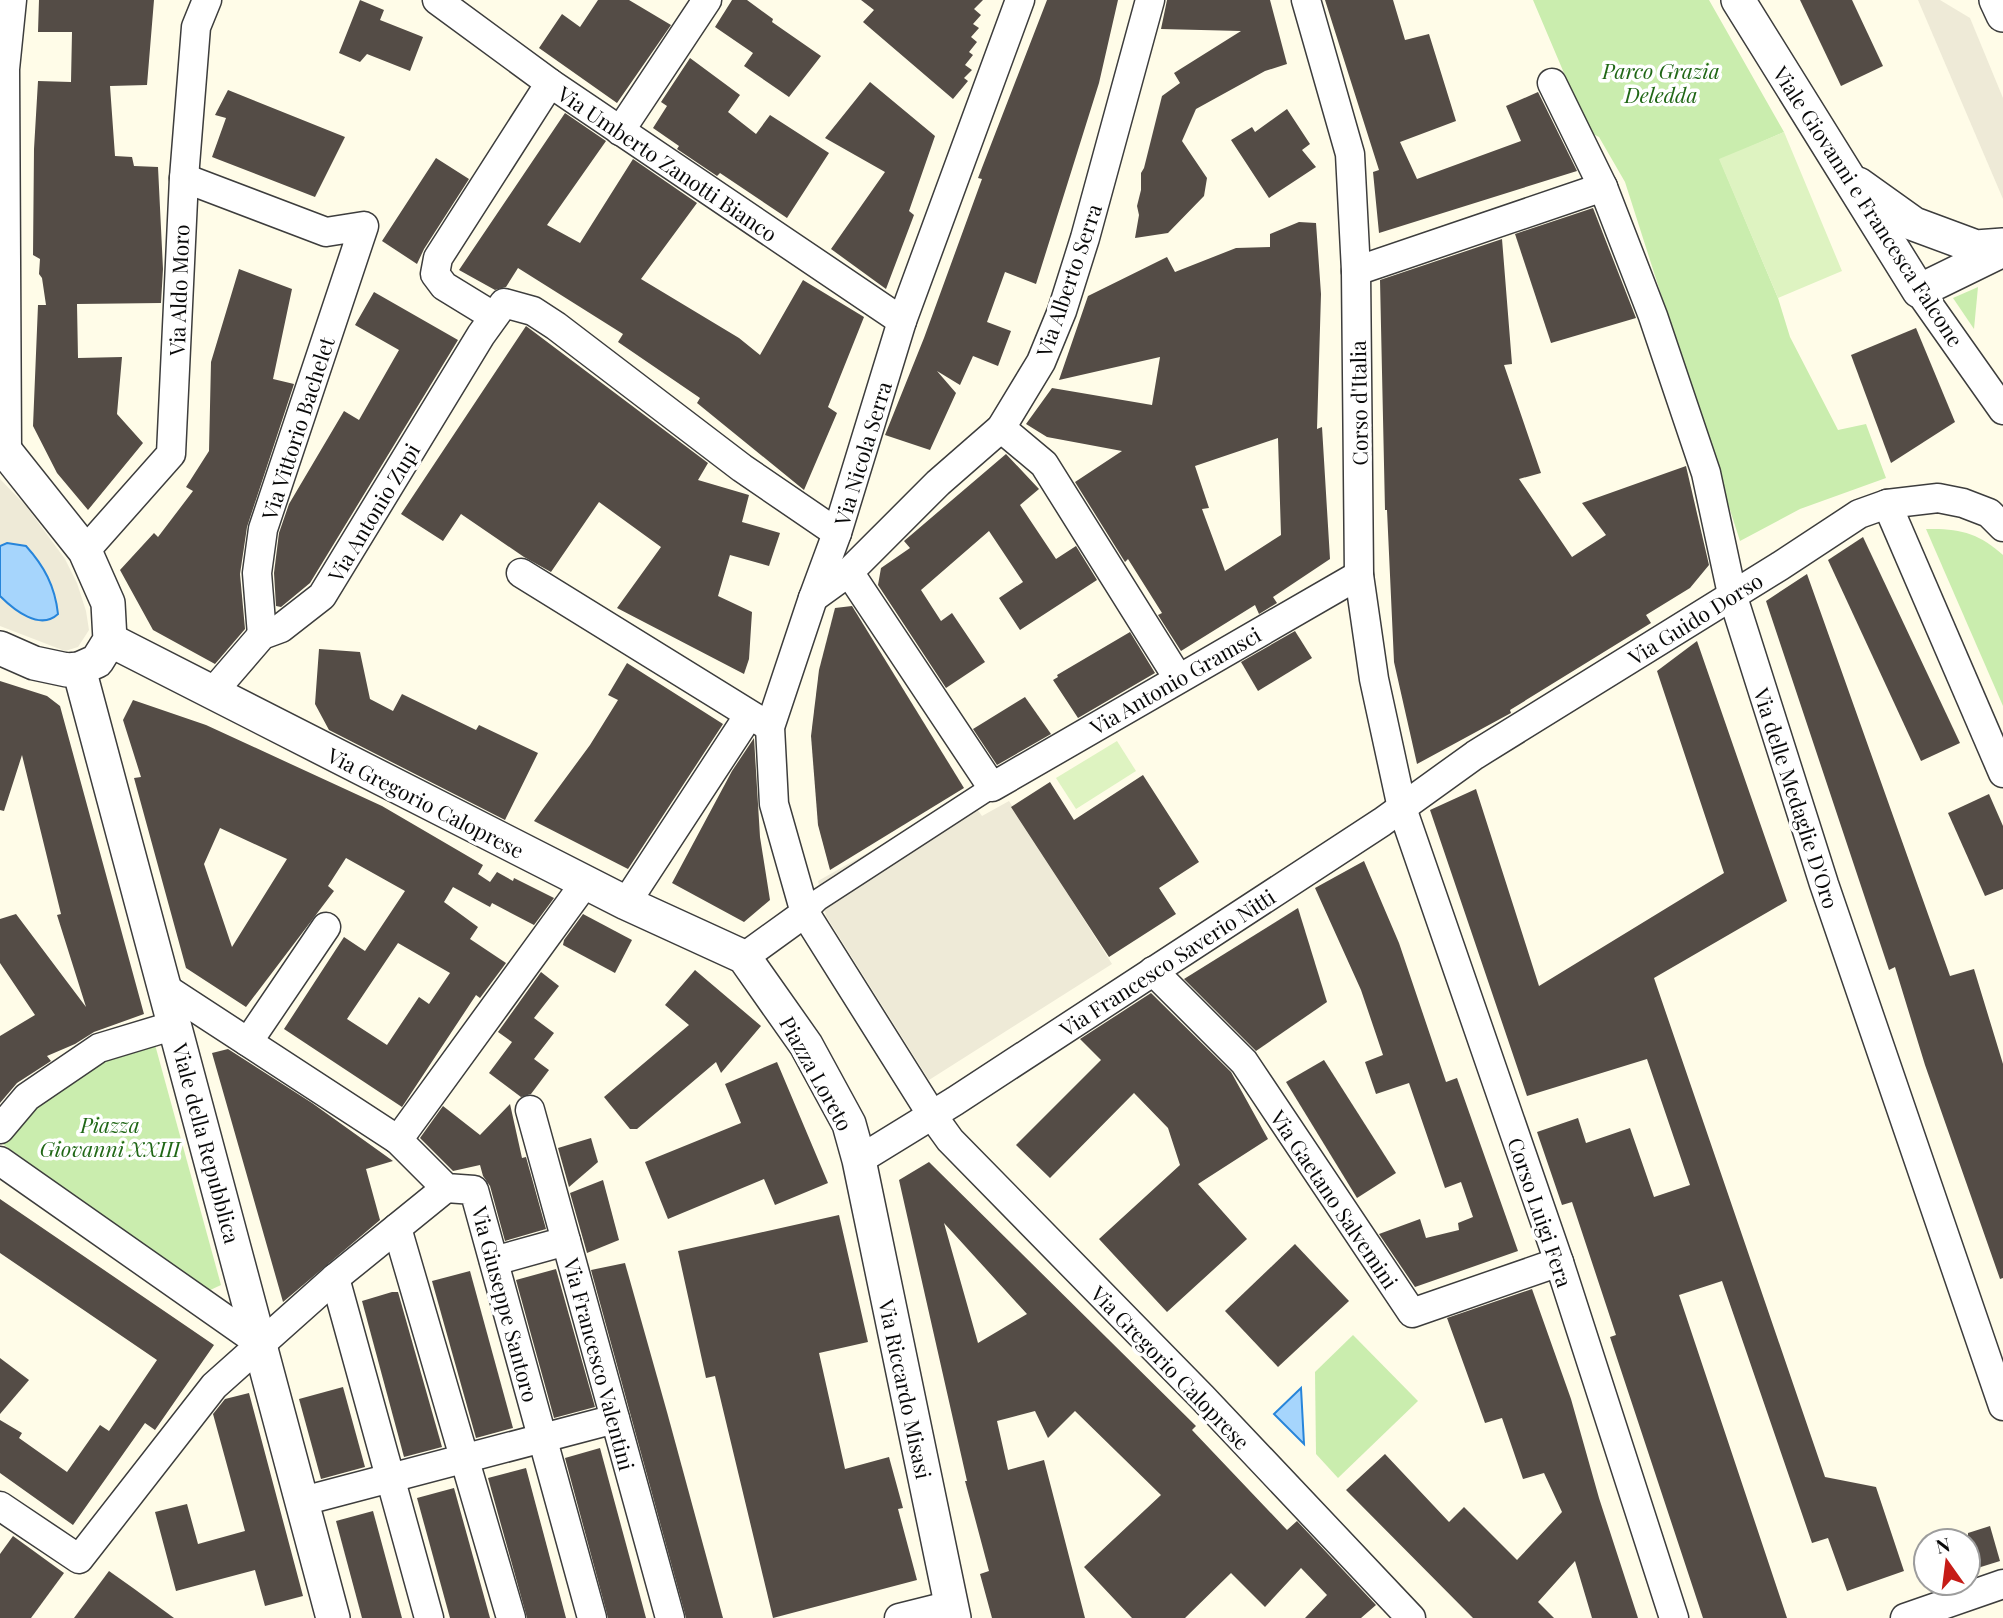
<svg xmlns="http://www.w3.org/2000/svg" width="2003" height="1618" font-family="'Playfair Display',serif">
  <rect width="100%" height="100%" fill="#fffce8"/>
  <g fill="#caedae">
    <path d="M1533,0H1709L1784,132L1720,160L1778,298L1790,337L1838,430L1866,424L1886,478L1800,509L1740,541L1625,182L1599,137L1589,132Z"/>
    <path d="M1978,287L1974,329L1953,298Z"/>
    <path d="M1926,529C1959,528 1979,533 2003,555V706Z"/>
    <path d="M154,1041L221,1285L206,1292L0,1142L32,1107L106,1058Z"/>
    <path d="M1353,1335L1418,1401L1338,1478L1316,1454L1315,1372Z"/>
  </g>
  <g fill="#def3c1">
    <path d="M1784,132L1842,271L1778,298L1719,159Z"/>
    <path d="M1117,741L1136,771L1076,809L1056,778Z"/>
  </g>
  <g fill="#eeead7">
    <path d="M1918,0H1940L1970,18L2003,98V199Z"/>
    <path d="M0,479L26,506L65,559L77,583L86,611L89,630L78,647L65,651L0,626V596L8,603L7,543L0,546Z"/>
    <path d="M968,796L982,816L1009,801L1112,964L929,1080L826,916L818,881Z"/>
  </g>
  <g fill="#a6d5fc" stroke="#2785da" stroke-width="2">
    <path d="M7,543L26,546C44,566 55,586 58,614C40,631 14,610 0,596V546Z"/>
    <path d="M1301,1388L1304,1444L1274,1414Z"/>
  </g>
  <g fill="#544c46" fill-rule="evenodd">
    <path d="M39,0H154L147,85L110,86L115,156L132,157L134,166L158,167L163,269L161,303L77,304L78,358L122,357L117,414L143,443L88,510L57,473L33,426L38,305H46L42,278L39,274L40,259L33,255L34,149L38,81L71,82L72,32H38Z"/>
    <path d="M360,0L384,10L380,20L423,37L410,71L367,54L360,62L339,53Z"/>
    <path d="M598,0H629L671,25L617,103L539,48L562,14L580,27Z"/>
    <path d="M732,0H747L773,19L772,22L821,56L789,97L744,66L753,53L715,27Z"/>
    <path d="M861,0H983L974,9L981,15L973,24L979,28L971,37L977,42L969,52L973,55L965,65L972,70L964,78L968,81L953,99L863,22L874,10Z"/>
    <path d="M1047,0H1118L1099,83L1036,284L1005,272L987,322L1011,331L998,366L973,356L960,385L937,371L956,393L930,450L885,435L924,338L982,179L978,178Z"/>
    <path d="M1167,0H1270L1287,64L1265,71L1196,109L1182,141L1207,178L1204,196L1168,233L1135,238L1139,215L1137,206L1141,190V173L1144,168L1162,96L1180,83L1174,73L1241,31L1161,29Z"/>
    <path d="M1325,0H1393L1405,40L1429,34L1456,121L1400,142L1417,179L1521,141L1506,106L1538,92L1577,171L1379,233L1373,172L1379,170Z"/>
    <path d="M1800,0H1852L1883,66L1841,86Z"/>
    <path d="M690,58L740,95L728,112L756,134L770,115L829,153L787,218L720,173L717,176L677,149L679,146L653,128L667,106L661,102Z"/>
    <path d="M870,82L935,136L909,211L914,215L886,289L831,249L885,172L825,138Z"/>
    <path d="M228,90L345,137L315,197L212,157L226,118L215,115Z"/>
    <path d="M1287,109L1310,144L1302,150L1316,167L1269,198L1231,140L1252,127L1255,132Z"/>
    <path d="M565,113L606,141L547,225L580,243L633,159L697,203L641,279L739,338L760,355L803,280L864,317L828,407L837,413L804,490L697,403L700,398L618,342L623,334L518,268L506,287L495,290L459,270Z"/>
    <path d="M436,158L469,179L424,249L417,264L382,241Z"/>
    <path d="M1593,208L1636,318L1551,343L1515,234Z"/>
    <path d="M1299,222L1316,223L1321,294L1317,429L1322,427L1330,559L1273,597L1277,603L1259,614L1255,605L1181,651L1158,615L1162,613L1128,559L1125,562L1075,482L1122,451L1047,437L1026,424L1052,388L1152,405L1160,357L1059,380L1088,296L1167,257L1175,272L1236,248L1270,247V234ZM1278,438L1281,535L1225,571L1202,509L1209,508L1195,466Z"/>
    <path d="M1502,239L1512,364L1504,365L1541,473L1519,479L1572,557L1606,535L1582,503L1686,466L1709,565L1690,588L1646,615L1651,623L1510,710L1511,713L1417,764L1394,662L1387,510H1385L1380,280Z"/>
    <path d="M239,269L292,289L273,379L294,384L247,527L240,574L245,629L215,664L153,630L120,570L154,533L158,537L193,491L186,487L209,451L211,362Z"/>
    <path d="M374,292L458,340L310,583L281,607L276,606L274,573L279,533L289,504L344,411L359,420L399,350L355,325Z"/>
    <path d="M526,326L708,463L698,480L749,495L742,522L780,533L769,566L730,555L718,596L752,612L749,659L744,674L617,608L661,547L599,502L551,572L524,557L461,514L443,541L401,514Z"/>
    <path d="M1916,328L1955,422L1891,463L1851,355Z"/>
    <path d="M1006,454L1039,489L1020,505L1056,559L1076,546L1097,580L1020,630L999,598L1023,582L989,531L921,590L941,621L952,613L985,662L946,688L878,585L881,568L910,548L904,541Z"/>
    <path d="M1863,537L1960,743L1921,761L1828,560Z"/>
    <path d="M1807,574L1950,976L1974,969L2003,1064V1278L2000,1279L1925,1065L1895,967L1889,970L1766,601Z"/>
    <path d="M852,606L964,788L830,870L818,825L811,736L819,670L835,608Z"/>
    <path d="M1295,631L1312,658L1258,691L1241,662Z"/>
    <path d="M1130,632L1155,673L1078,718L1053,680L1058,677L1057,675Z"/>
    <path d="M1697,641L1787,901L1654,978L1825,1477L1876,1487L1904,1571L1847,1591L1828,1538L1812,1543L1722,1281L1679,1295L1787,1618H1703L1610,1337L1616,1335L1572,1202L1562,1205L1537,1132L1578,1118L1586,1143L1630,1128L1654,1197L1690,1185L1647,1059L1527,1096L1430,810L1476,789L1539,986L1724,873L1657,671Z"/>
    <path d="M319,649L360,652L370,699L393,711L402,694L476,730L479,725L538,753L505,820L329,730L315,704Z"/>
    <path d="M627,663L723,724L628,869L534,821L590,745L618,700L608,695Z"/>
    <path d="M0,681L47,696L60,706L144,1014L94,1032L75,1044L47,1056L51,1061L17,1083L0,1103V1036L35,1015L0,963V919L16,914L86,1007L57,915L61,914L22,755L4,811L0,810Z"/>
    <path d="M1025,697L1051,734L997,765L973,729Z"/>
    <path d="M133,700L206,725L382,806L483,865L478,874L490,882L497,872L513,881L514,878L554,898L534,925L492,903L490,907L453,887L444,902L478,927L470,939L506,963L480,998L476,995L402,1107L284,1029L344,937L365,951L405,891L346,858L328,886L334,891L246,1007L186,968L134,778L141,777L123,720ZM220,828L287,859L232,947L204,864ZM398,943L450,973L429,1004L419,997L387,1045L347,1019Z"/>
    <path d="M754,738L760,837L770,900L744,922L672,883L732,771Z"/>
    <path d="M1143,775L1199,862L1159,888L1176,914L1109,957L1011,807L1050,782L1074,820Z"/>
    <path d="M1989,794L2003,826V889L1985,896L1948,813Z"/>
    <path d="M1364,861L1399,943L1446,1082L1457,1078L1518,1251L1415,1287L1379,1234L1420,1219L1426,1238L1459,1230L1458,1223L1473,1217L1461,1182L1445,1188L1409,1083L1376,1094L1365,1062L1383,1055L1361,990L1315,888Z"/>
    <path d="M1298,908L1327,1002L1256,1051L1184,979Z"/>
    <path d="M583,914L632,940L615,973L563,945L564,940Z"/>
    <path d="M695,970L761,1026L721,1073L716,1062L637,1129H630L604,1097L689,1025L665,1005Z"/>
    <path d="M541,972L559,986L534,1018L554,1033L534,1059L549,1070L531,1094L521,1097L489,1073L512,1042L498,1032Z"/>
    <path d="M1151,993L1231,1072L1268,1139L1198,1184L1247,1239L1167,1312L1099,1239L1180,1165L1168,1128L1134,1093L1050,1178L1016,1145L1101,1060L1080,1039Z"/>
    <path d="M228,1049L312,1103L393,1161L366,1169L380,1220L283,1302L212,1053Z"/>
    <path d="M1324,1060L1396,1173L1357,1198L1286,1082Z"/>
    <path d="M777,1062L828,1183L775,1205L764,1179L668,1219L645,1162L741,1123L725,1084Z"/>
    <path d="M510,1104L522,1158L526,1157L546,1229L505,1241L490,1186L483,1176L480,1165L453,1171L420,1138L443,1106L480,1135Z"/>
    <path d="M591,1138L598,1162L569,1187L558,1148Z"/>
    <path d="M929,1162L1196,1426L1192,1430L1287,1530L1297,1521L1376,1605L1361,1618H1305L1327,1595L1301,1568L1265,1607L1231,1573L1185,1618H1132L1084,1567L1161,1495L1075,1411L1048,1438L1035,1411L997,1421L1008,1470L1044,1460L1085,1618H992L980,1574L989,1571L965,1481H967L899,1180ZM944,1223L1027,1314L978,1343Z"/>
    <path d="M603,1180L619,1240L587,1253L570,1193Z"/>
    <path d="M0,1199L214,1345L155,1430L145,1423L73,1525L0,1473V1420L22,1433L19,1438L67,1472L100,1425L109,1431L157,1360L0,1253Z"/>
    <path d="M839,1215L868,1342L819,1353L845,1469L889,1457L903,1508L898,1509L917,1580L773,1618L715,1376L706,1378L678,1251Z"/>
    <path d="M1295,1244L1349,1301L1278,1367L1225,1311Z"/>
    <path d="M625,1263L667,1412L723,1618H686L591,1270Z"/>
    <path d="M556,1269L595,1407L554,1418L516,1280Z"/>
    <path d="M470,1271L513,1428L476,1438L432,1281Z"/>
    <path d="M1532,1289L1571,1399L1599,1498L1638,1618H1592L1575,1561L1538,1602L1554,1618H1473L1346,1490L1385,1454L1449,1522L1464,1507L1517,1560L1562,1512L1544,1473L1523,1479L1502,1418L1485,1423L1447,1318Z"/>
    <path d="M392,1292H398L442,1447L404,1457L362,1301Z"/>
    <path d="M0,1358L29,1380L0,1414Z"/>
    <path d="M343,1387L365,1467L321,1479L299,1399Z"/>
    <path d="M249,1393L303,1596L265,1606L255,1570L176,1591L155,1512L187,1504L198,1544L245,1531L213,1414L225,1399Z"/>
    <path d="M600,1448L646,1618H608L565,1458Z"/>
    <path d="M526,1468L566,1618H527L488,1478Z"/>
    <path d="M454,1488L490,1618H450L417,1498Z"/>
    <path d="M373,1511L402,1618H362L336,1521Z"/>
    <path d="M1990,1526L2000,1561L1968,1571V1533Z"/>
    <path d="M13,1536L64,1573L31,1618H0V1554Z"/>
    <path d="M109,1571L133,1588L174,1618H74Z"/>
  </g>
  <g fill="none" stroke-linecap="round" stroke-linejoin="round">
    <defs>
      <path id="pedestrian" d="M805,913L818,900L992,787"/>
      <g id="minor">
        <path d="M437,0L550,83L902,321"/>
        <path d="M1020,0L902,321L837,533L813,598L770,727L774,804L805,913L932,1115L950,1140L1202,1397L1411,1618"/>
        <path d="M1306,0L1350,154L1356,271L1359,575L1374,679L1402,808L1559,1262L1674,1618"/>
        <path d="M1552,83L1603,187L1653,316L1706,473L1732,594L1824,884L2003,1406"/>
        <path d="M620,131L707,0"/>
        <path d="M184,178L326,232L364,226L263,529L257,573L262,635"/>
        <path d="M1356,271L1603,187"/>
        <path d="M1919,291L2003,410"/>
        <path d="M493,316L444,286L435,274L438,258L550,83"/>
        <path d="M1001,428L1044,464L1178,678"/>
        <path d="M7,453L5,69L12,0"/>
        <path d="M1887,504L2003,773"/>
        <path d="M85,551L171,454L184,178L196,27L207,0"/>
        <path d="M849,572L992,787L1359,575"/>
        <path d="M521,573L770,727"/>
        <path d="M813,598L849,572L938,483L1001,428L1041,362L1062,311L1085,238L1150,0"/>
        <path d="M212,693L262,635L281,628L322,596L481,335L504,303L533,311L556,326L742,468L837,533"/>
        <path d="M626,903L749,715"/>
        <path d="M744,957L805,913"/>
        <path d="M1153,971L1244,1062L1412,1313L1559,1262"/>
        <path d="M165,988L398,1140L446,1188L474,1190L592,1618"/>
        <path d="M248,1042L326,927"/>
        <path d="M530,1110L670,1618"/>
        <path d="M0,1129L27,1097L99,1048L175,1025"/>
        <path d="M398,1140L585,883"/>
        <path d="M859,1160L955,1101L1382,822L1475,755L1780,566L1859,514L1887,504L1938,498L1963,503L1989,513L2003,527"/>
        <path d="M0,1161L261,1344"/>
        <path d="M397,1228L511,1618"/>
        <path d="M494,1261L566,1241"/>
        <path d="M335,1278L429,1618"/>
        <path d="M303,1501L615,1419"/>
        <path d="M0,1506L79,1559L214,1386L335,1278L446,1188"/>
        <path d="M899,1618L951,1605"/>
        <path d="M1905,1618L2003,1584"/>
      </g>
      <g id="tertiary">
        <path d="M1738,0L1919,291L2003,250"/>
        <path d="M1996,0L2003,15"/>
        <path d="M1858,184L1914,224L1976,247L2003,245"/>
        <path d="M0,449L7,453L85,551L108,603L110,640L97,661L79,669L67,670L34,663L0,648"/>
        <path d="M110,640L626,903L744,957L806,1045L849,1124L859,1160L954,1618"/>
        <path d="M79,669L333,1618"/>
      </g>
    </defs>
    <use href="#pedestrian" stroke="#3d3d3d" stroke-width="24"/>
    <use href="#minor" stroke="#3d3d3d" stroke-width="31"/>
    <use href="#tertiary" stroke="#3d3d3d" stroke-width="36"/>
    <use href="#pedestrian" stroke="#fff" stroke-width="21"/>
    <use href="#minor" stroke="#fff" stroke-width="28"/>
    <use href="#tertiary" stroke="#fff" stroke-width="33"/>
  </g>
  <g text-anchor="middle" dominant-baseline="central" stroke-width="7" stroke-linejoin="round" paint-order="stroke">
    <g font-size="21" font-style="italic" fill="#206716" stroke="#fff">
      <text x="1661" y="70">Parco Grazia<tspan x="1661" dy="24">Deledda</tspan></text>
      <text x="110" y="1124">Piazza<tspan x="110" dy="24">Giovanni XXIII</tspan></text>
    </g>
    <g font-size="21" fill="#0a0a0a" stroke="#fff">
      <text transform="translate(668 163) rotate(34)">Via Umberto Zanotti Bianco</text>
      <text transform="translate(1869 206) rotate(57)">Viale Giovanni e Francesca Falcone</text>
      <text transform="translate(1068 280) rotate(-71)">Via Alberto Serra</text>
      <text transform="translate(178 290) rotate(-88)">Via Aldo Moro</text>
      <text transform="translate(1358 403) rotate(-91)">Corso d'Italia</text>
      <text transform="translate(297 428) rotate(-72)">Via Vittorio Bachelet</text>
      <text transform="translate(862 453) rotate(-73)">Via Nicola Serra</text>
      <text transform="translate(373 512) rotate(-59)">Via Antonio Zupi</text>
      <text transform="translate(1695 618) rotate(-32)">Via Guido Dorso</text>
      <text transform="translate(1175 680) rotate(-30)">Via Antonio Gramsci</text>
      <text transform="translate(1797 798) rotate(72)">Via delle Medaglie D'Oro</text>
      <text transform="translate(426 802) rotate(27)">Via Gregorio Caloprese</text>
      <text transform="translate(1167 962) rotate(-33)">Via Francesco Saverio Nitti</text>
      <text transform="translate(817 1073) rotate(61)">Piazza Loreto</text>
      <text transform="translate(207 1143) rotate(75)">Viale della Repubblica</text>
      <text transform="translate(1335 1199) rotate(56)">Via Gaetano Salvemini</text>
      <text transform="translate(1541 1212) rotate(71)">Corso Luigi Fera</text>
      <text transform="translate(506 1304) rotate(75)">Via Giuseppe Santoro</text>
      <text transform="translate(600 1364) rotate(75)">Via Francesco Valentini</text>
      <text transform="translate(1171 1367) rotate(46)">Via Gregorio Caloprese</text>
      <text transform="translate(906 1389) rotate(78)">Via Riccardo Misasi</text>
    </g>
  </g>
  <g transform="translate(1947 1562) rotate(346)"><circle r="33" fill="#ffffff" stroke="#9d9d9d" stroke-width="2"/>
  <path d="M0-5L12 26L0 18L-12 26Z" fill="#c61c17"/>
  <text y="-10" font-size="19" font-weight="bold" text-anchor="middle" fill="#0a0a0a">N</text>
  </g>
</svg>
